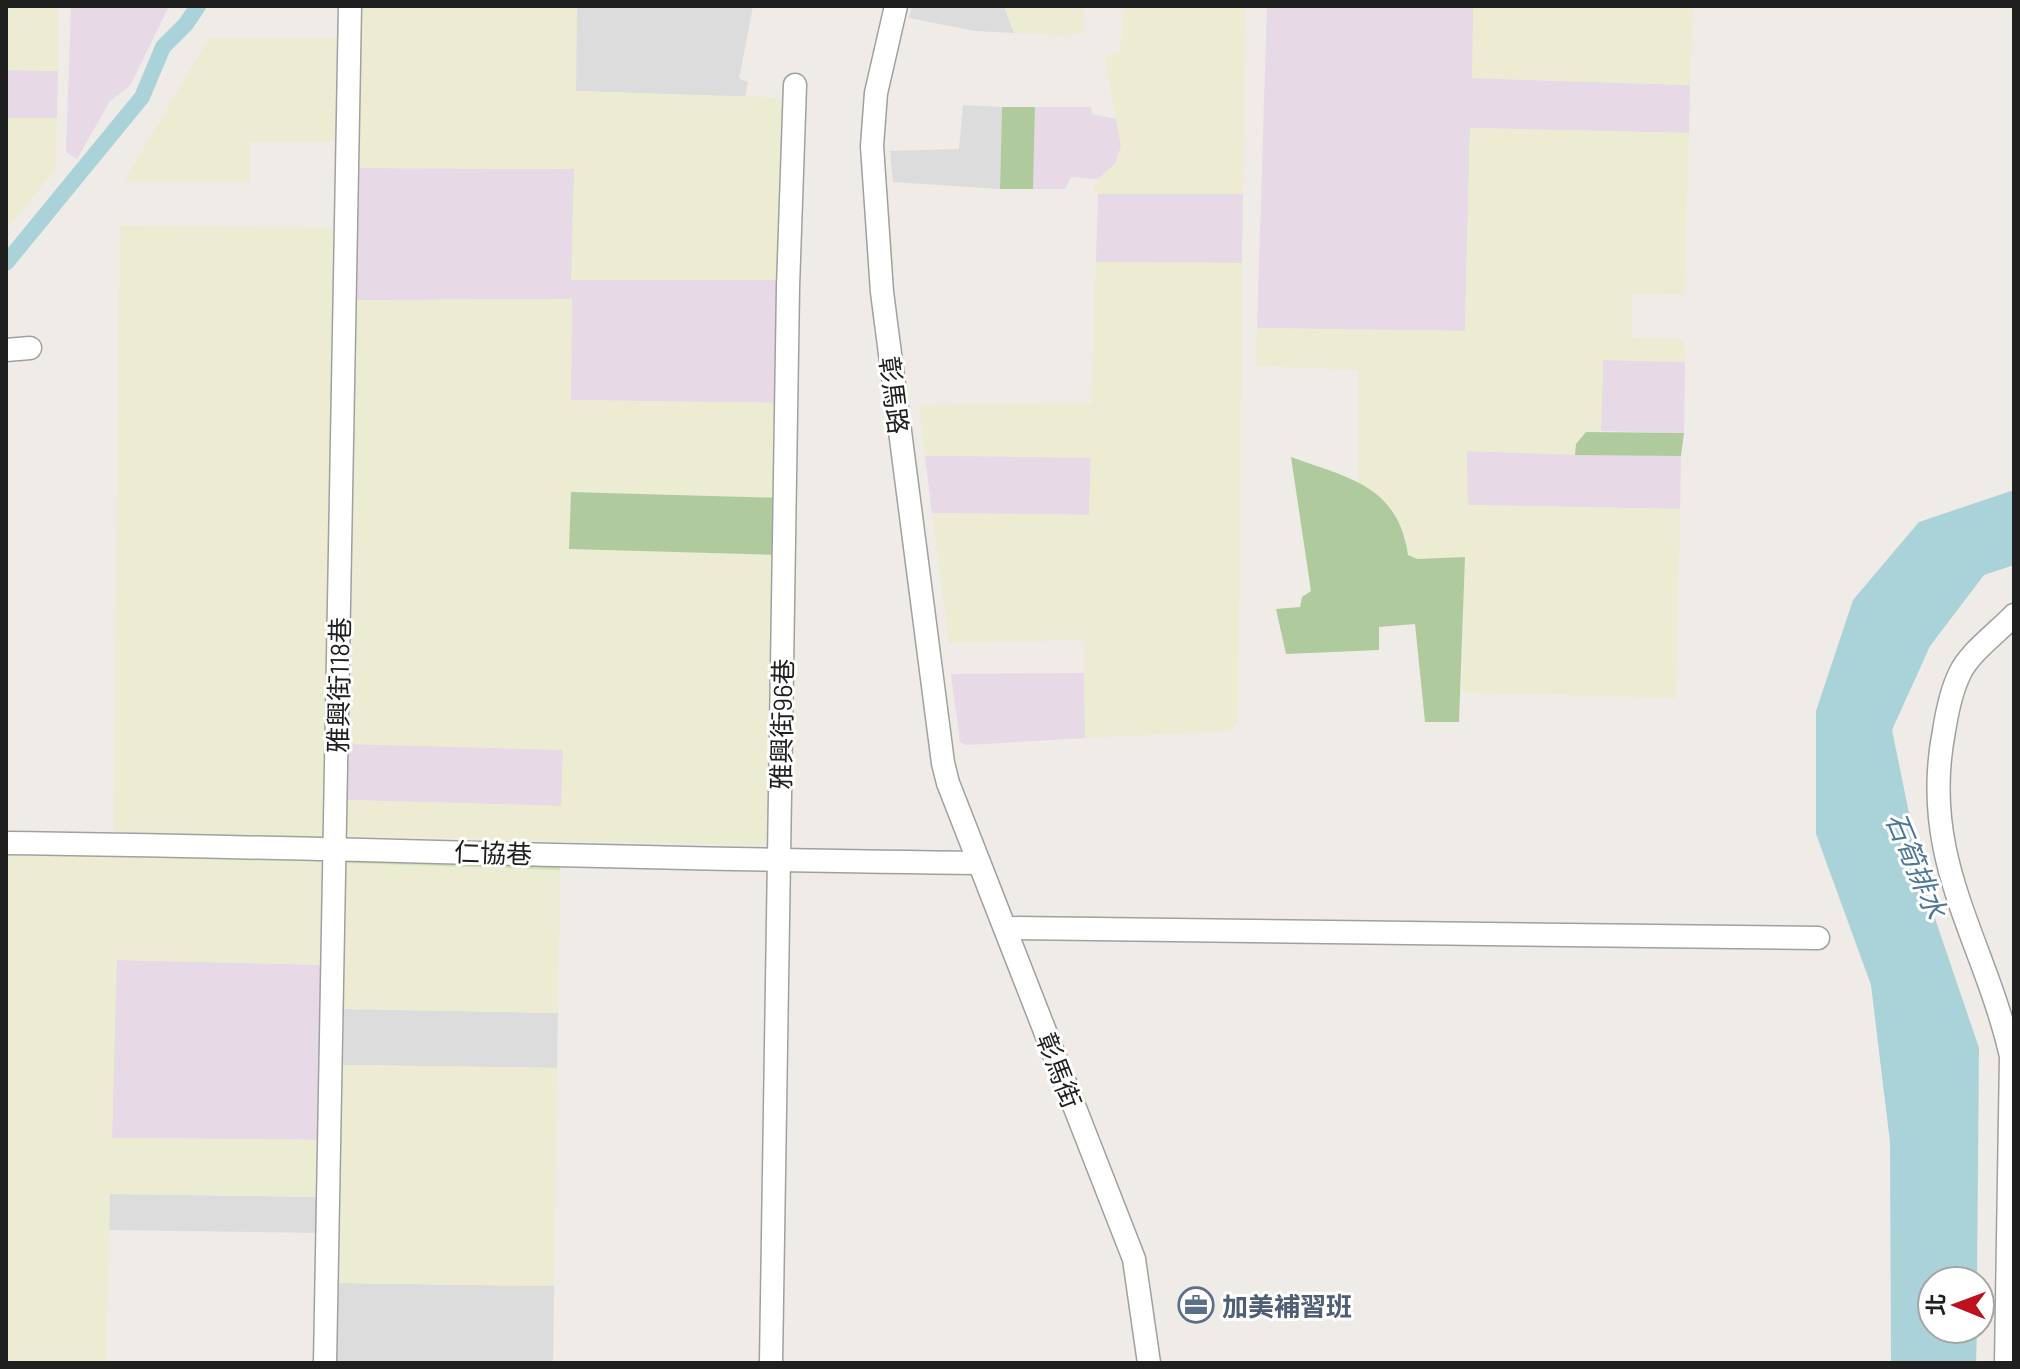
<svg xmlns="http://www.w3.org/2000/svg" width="2020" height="1369" font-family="Barlow,'Noto Sans TC',sans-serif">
  <rect width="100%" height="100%" fill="#efebe6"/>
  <g fill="#dddcdc">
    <path d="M577,6H753L739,79L748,82L745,97L575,91Z"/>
    <path d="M912,6H1004L1014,33L975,31L909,18Z"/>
    <path d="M963,105L1002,107L1000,189L893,182L890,151L959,149Z"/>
    <path d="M344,1009L558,1013L557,1068L343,1065Z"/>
    <path d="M110,1194L328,1197V1233L109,1230Z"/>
    <path d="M339,1283L554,1286L553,1363H337Z"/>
  </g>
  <g fill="#e7d9e6">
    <path d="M71,6H169L130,86L110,101L77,159L66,152Z"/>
    <path d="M1267,6H1473V78L1690,85L1689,133L1470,128L1465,331L1257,328Z"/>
    <path d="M6,70L58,71L57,118H6Z"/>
    <path d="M1035,107H1091L1092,114L1116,119L1121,146L1114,167L1098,179L1071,177L1065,189H1033Z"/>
    <path d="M357,168L575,169L791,280L787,403L570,400L572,300H355Z"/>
    <path d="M1098,194H1243L1242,263L1096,262Z"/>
    <path d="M1603,360L1685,362L1684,433L1601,431Z"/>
    <path d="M1467,451L1681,456L1680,509L1467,505Z"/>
    <path d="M925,456L1091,457L1089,515L932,513Z"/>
    <path d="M1084,673L1085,738L966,745L960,742L951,674Z"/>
    <path d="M347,744L563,749L562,806L346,800Z"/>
    <path d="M116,960L330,965L328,1140L112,1138Z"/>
  </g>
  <g fill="#ececd3">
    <path d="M6,6H58V71L6,70Z"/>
    <path d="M361,6H577L576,91L792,98L791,280H571L574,169L357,168Z"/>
    <path d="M1004,6H1084L1083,33L1064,36L1014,33Z"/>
    <path d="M1124,6H1245L1243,194H1098L1094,190L1098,179L1118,161L1121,146L1105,57L1120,52Z"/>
    <path d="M1473,6H1693L1690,85L1472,78Z"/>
    <path d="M209,38H339V142H250V181H124Z"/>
    <path d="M6,118H57L55,170L6,230Z"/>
    <path d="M1470,128L1689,133L1684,295L1631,294L1632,337L1684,339L1685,362L1603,360L1601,431L1586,432L1576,444L1575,455L1467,451L1468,505L1680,509L1676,698L1462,692L1465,557L1417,559L1408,555L1404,532L1393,510L1358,482V370L1256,366L1257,328L1465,331Z"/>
    <path d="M120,225L333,228L326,841L113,838Z"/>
    <path d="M1096,262L1242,263L1238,721L1231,731L1085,738L1084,640L949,643L932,513L1089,515L1091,458L925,455L919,405L1091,403Z"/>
    <path d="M572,299L571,400L787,403L785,498L571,492L569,548L784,555L780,846L345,836L346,800L561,806L563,750L347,744L355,300Z"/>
    <path d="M6,845L331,852L330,965L117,960L112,1138L328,1140V1197L110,1194L106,1363H6Z"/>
    <path d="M347,863L560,870L558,1013L344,1009Z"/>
    <path d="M343,1065L557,1068L554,1286L339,1283Z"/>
  </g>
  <path fill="#cee4b0" d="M351,851L560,858V870L347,863Z"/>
  <g fill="#afcb9e">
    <path d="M1002,107H1035L1033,189H1000Z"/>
    <path d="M1586,432L1684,433L1681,456L1575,455L1576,444Z"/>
    <path d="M1291,457C1348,478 1398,485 1408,555L1417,559L1465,557L1459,722H1425L1415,624L1379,627V650L1286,654L1276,609L1300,607L1302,597L1311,591Z"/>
    <path d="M571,492L785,498L784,555L569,549Z"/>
  </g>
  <path fill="#aad2d9" d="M2014,490V565L1984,575L1930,646L1892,730L1924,886L1979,1048L1977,1281H1932V1329H1977L1976,1363H1891L1890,1142L1871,985L1816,834V711L1853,600L1919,522Z"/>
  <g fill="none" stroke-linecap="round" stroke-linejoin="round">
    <path stroke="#aad2d9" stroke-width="16" d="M6,263L142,97L163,47L186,24L198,6"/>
    <defs>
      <g id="minor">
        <path d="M896,6L876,93L872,146L882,292L943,763L948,783L1134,1259L1149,1363"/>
        <path d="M6,350L30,348"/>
        <path d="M6,843C330,847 655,860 979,863"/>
        <path d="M1006,928L1818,938"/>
        <path d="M325,1363L350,6"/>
        <path d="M771,1363L788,287L795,85"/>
        <path d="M2006,1363L2011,1056C1984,938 1919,860 1944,731C1947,712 1951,691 1960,673C1970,652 1998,632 2014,615"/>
      </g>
    </defs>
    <use href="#minor" stroke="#a0a0a0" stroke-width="25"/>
    <use href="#minor" stroke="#fff" stroke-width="22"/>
  </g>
  <defs>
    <symbol id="office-ring" viewBox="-11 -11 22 22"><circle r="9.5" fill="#fff" stroke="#5c6f8a" stroke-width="1.5"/><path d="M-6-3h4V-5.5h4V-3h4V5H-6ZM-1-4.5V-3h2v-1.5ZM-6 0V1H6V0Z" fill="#5c6f8a"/></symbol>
  </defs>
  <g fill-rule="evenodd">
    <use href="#office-ring" x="1176" y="1285" width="40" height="40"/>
  </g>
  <g text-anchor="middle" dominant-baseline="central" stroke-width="6" stroke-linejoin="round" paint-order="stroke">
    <g font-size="26" fill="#1f1f1f" stroke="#fff">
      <text transform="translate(895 395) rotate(83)">彰馬路</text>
      <text transform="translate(338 685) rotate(-89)">雅興街118巷</text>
      <text transform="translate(781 724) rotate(-89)">雅興街96巷</text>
      <text transform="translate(493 852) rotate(2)">仁協巷</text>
      <text transform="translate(1060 1070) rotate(69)">彰馬街</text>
    </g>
    <g font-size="26" font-weight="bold" fill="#4e5e75" stroke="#fff" text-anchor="start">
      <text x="1222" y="1305">加美補習班</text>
    </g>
    <g font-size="28" font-style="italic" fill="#4c7898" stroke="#fff">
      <text transform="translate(1917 865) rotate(67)">石筍排水</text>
    </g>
  </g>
  <rect width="2020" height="1369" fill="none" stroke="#1f1f1f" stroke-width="16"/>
  <g transform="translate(1956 1305) rotate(271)"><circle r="38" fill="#ffffff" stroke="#a5a5a5" stroke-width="2"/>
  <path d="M0-6L14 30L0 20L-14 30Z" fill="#bd1120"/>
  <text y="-12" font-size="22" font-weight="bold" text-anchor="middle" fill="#1f1f1f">北</text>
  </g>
</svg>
